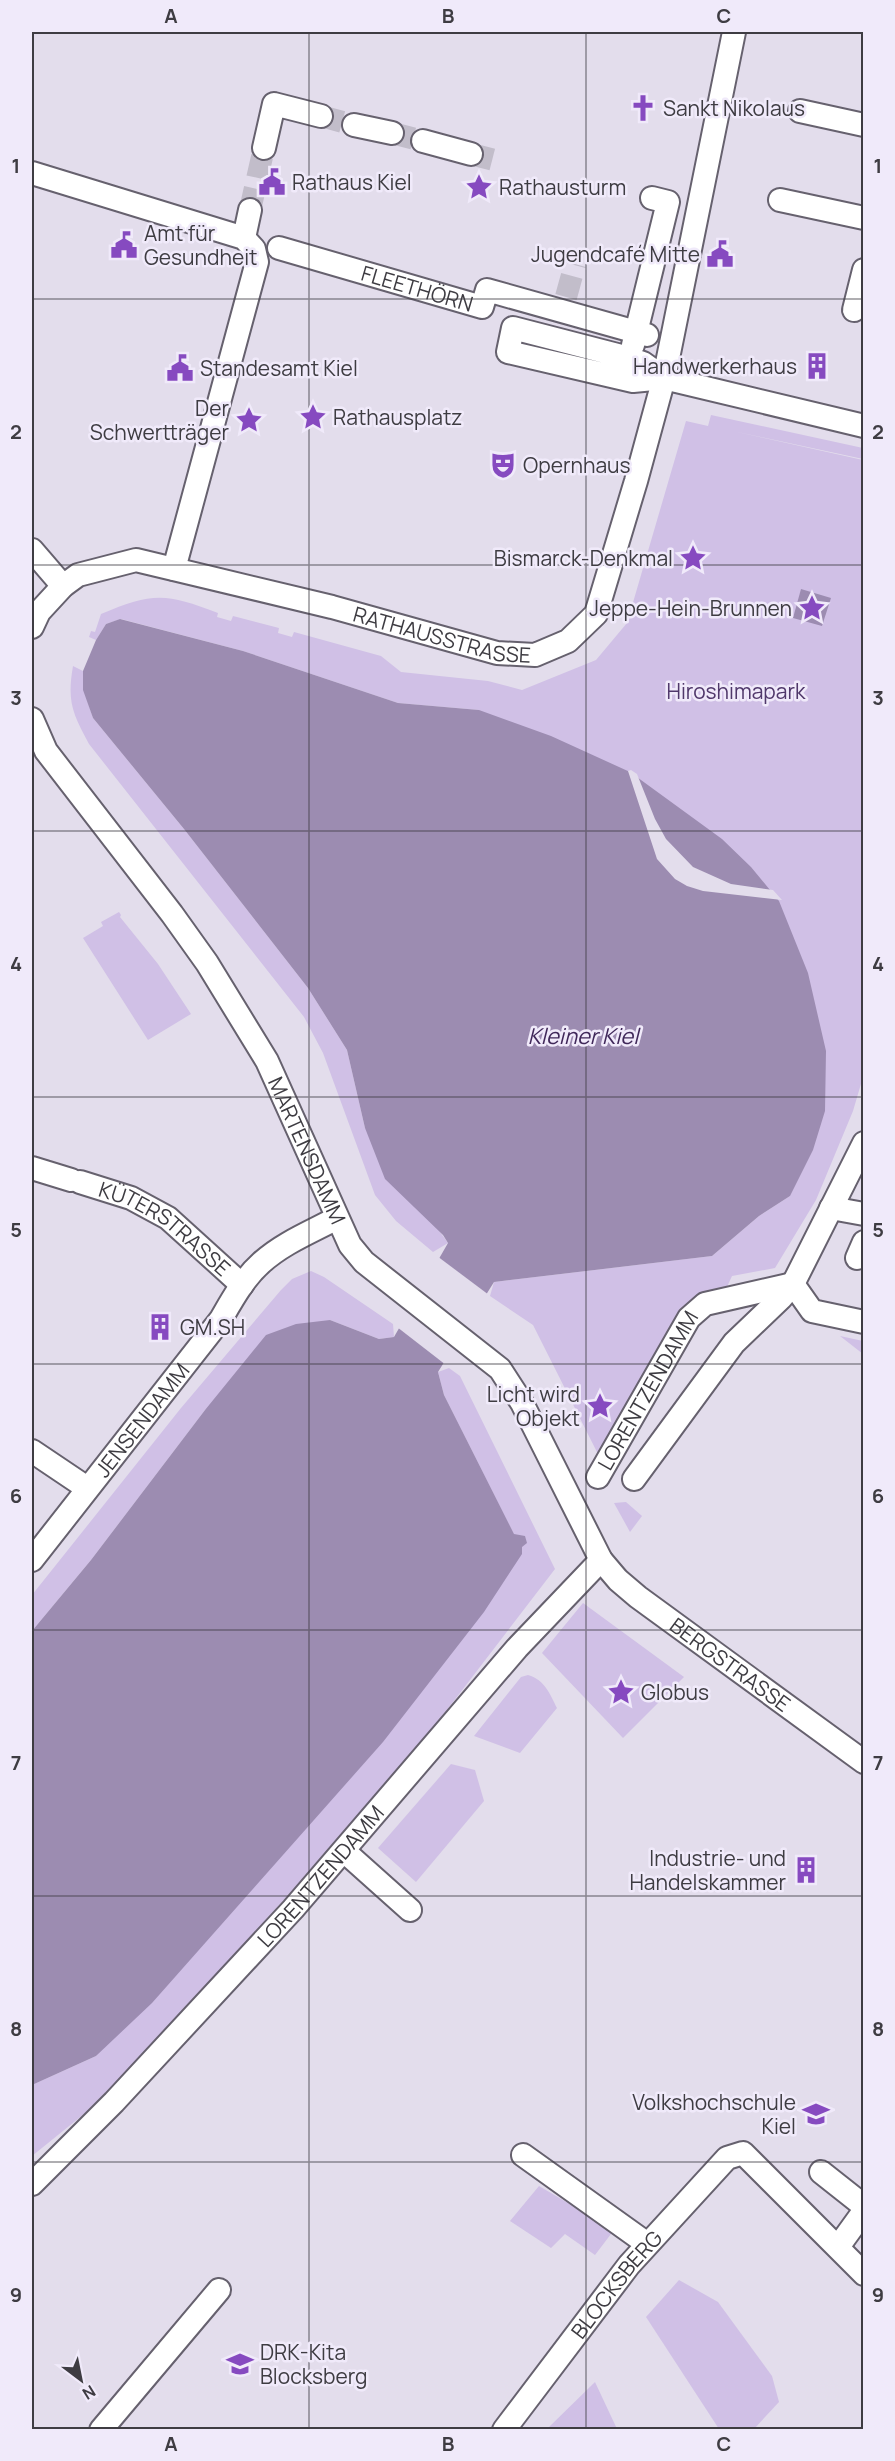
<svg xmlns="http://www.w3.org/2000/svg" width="895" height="2461" font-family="Manrope,sans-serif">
  <rect width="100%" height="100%" fill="#e3ddec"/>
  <g fill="#d0c0e6">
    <path d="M711,415L863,448V459L733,431L863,460V1077L853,1111L816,1200L775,1268L732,1276L720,1302L692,1301L603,1464L533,1325L490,1296L494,1282L712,1256L759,1216L790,1196L479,710L398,703L243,651L121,619L106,624L96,640L89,637L91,631L95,632L101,614C153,592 166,593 218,613L217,617L231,621L233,616L279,628L278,633L292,637L294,632L381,656L401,672L488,681L522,690L596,660L627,623L686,421L708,426Z"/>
    <path d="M73,666L83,671L84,690L93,718L184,829L308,988L347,1050L365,1128L448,1243L433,1252L396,1221L375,1195L323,1053L304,1017L89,744C72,713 67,701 73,666Z"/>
    <path d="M119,912L121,915L120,917L158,964L191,1014L148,1040L83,938L103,926L101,922Z"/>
    <path d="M311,1271L324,1277L393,1324L394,1337L379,1339L330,1320L205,1410L91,1560L32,1631V1595L181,1408L281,1290L292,1279Z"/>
    <path d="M840,1336L863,1341V1354Z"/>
    <path d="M449,1368L460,1376L555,1569L397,1775L105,2097L32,2156V2085L96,2056L514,1535L444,1395L438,1372Z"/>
    <path d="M626,1502L642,1516L630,1532L614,1503Z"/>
    <path d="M583,1603L684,1677L623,1738L542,1653Z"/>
    <path d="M528,1675C545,1680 550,1694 557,1708L520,1753L474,1736L521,1677Z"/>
    <path d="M451,1764L475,1770L484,1801L416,1882L378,1848Z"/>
    <path d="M539,2186L614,2230L595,2255L565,2234L551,2248L510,2221Z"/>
    <path d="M679,2280L718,2302L772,2376L779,2402L754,2429H719L646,2317Z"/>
    <path d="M595,2382L617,2429H547Z"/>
  </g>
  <g fill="#9c8cb1">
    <path d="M801,589L831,598L822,626L793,618Z"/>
    <path d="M120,619L243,651L398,703L479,710L551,736L630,772L722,839L751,867L779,901L808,973L826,1051L825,1111L813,1150L790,1196L759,1216L712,1256L494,1282L438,1372L444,1395L514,1534L525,1536L527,1543L522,1547V1554L484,1612L383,1742L152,2003L96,2056L32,2085V1631L91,1560L205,1410L266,1335L296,1324L330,1320L379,1339L394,1337L448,1243L443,1235L385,1179L365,1128L347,1050L308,988L184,829L93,718L83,690V671L96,640L106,624Z"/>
  </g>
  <g fill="#e3ddec">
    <path d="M631,770L637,774L655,819L666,839L693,867L731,884L773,890L782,900L703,891L687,886L675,879L657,859L628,771Z"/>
    <path d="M437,1256L489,1295L446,1365L397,1327Z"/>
  </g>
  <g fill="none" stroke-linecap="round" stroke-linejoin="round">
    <g stroke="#c2bdca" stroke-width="22" stroke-dasharray="22 11" stroke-linecap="butt">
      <path d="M321,116L354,125"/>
      <path d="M392,133L423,141"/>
      <path d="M471,154L502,162"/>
      <path d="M250,210L264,148"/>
      <path d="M566,297L575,264"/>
    </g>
    <defs>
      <g id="minor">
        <path d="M800,111L864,125"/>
        <path d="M354,125L392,133"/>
        <path d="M423,141L471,154"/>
        <path d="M264,148L274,104L321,116"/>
        <path d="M32,173L244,238L254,249L257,262L174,569"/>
        <path d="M780,200L864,218"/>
        <path d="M244,238L250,210"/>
        <path id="s1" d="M279,248L482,307L487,290L647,335"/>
        <path d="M854,310L864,270"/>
        <path d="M633,345L668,202L652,198"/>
        <path d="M664,378L643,363L629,358L513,328L508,352L633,381L664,378L864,426"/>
        <path d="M32,550L63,586"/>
        <path id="s2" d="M32,627L39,612L63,586L78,575L136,560L332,607L497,653L535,655L568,641L596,614L636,481L664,378L734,32"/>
        <path id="s3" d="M32,719L46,751L172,914L207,963L267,1061L350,1245L364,1262L500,1369L522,1403L601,1560L618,1580L638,1597L864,1762"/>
        <path d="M32,1168L71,1180"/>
        <path id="s4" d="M80,1182L131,1198L168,1218L242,1285"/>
        <path d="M831,1208L864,1214"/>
        <path d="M857,1258L864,1242"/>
        <path d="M793,1284L812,1311L864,1322"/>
        <path d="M32,1451L87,1488"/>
        <path id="s5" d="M598,1477L689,1318L705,1304L793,1284"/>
        <path d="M634,1479L734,1343L781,1298L793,1284L864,1143"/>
        <path id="s6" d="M32,1560L221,1319C232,1300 244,1278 261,1263C283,1243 311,1232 337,1218"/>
        <path d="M344,1851L410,1910"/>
        <path d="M523,2155L646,2243"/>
        <path d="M821,2172L864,2206"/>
        <path id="s7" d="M32,2184L114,2102L293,1909L517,1648L601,1560"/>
        <path d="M838,2247L864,2211"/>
        <path d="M101,2430L219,2290"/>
        <path id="s8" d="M504,2430L629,2265L727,2158L743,2153L864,2274"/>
      </g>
    </defs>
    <use href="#minor" stroke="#66616e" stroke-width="26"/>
    <use href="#minor" stroke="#fff" stroke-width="22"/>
  </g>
  <path fill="none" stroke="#3e3c42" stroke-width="1.5" stroke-opacity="0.55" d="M309,32V2430M586,32V2430M32,299H864M32,565H864M32,831H864M32,1097H864M32,1364H864M32,1630H864M32,1896H864M32,2162H864"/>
  <defs>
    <symbol id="church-bare" viewBox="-9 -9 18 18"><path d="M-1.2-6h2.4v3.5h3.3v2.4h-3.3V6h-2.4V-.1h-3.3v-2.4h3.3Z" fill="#864ac0" stroke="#f0eafa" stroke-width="2.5" paint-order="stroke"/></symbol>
    <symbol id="civic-bare" viewBox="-9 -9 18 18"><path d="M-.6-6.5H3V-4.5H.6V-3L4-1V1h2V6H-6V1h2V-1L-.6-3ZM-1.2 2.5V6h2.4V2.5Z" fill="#864ac0" stroke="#f0eafa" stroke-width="2.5" paint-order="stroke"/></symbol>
    <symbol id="sight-bare" viewBox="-9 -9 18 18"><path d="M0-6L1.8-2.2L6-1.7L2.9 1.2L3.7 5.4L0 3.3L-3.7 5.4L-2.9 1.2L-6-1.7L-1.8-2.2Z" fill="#864ac0" stroke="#f0eafa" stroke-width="2.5" paint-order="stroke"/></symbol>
    <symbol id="building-bare" viewBox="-9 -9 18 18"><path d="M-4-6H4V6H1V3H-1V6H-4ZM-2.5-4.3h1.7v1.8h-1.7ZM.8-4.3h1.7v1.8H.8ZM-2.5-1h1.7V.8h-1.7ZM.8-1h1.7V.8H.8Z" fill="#864ac0" stroke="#f0eafa" stroke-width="2.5" paint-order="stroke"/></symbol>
    <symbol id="theatre-bare" viewBox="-9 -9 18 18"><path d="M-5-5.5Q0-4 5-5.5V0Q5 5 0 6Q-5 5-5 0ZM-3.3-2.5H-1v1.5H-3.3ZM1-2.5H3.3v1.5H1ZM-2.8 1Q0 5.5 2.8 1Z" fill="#864ac0" stroke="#f0eafa" stroke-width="2.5" paint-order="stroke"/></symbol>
    <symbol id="university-bare" viewBox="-9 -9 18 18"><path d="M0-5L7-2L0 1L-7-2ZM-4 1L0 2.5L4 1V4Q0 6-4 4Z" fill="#864ac0" stroke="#f0eafa" stroke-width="2.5" paint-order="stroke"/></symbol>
    <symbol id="school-bare" viewBox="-9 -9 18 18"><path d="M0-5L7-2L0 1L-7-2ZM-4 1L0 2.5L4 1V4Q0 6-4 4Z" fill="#864ac0" stroke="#f0eafa" stroke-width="2.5" paint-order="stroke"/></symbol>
  </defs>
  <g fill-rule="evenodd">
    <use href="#church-bare" x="624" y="89" width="38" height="38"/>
    <use href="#civic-bare" x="253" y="163" width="38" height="38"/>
    <use href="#sight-bare" x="460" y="168" width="38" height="38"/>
    <use href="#civic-bare" x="105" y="226" width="38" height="38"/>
    <use href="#civic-bare" x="701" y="235" width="38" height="38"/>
    <use href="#building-bare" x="798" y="347" width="38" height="38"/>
    <use href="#civic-bare" x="161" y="349" width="38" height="38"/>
    <use href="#sight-bare" x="294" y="398" width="38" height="38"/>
    <use href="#sight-bare" x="230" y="401" width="38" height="38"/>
    <use href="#theatre-bare" x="484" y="446" width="38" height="38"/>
    <use href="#sight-bare" x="674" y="539" width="38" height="38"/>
    <use href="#sight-bare" x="793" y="589" width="38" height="38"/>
    <use href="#building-bare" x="141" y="1308" width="38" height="38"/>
    <use href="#sight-bare" x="581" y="1387" width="38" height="38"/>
    <use href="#sight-bare" x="602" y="1673" width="38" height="38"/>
    <use href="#building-bare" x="787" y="1851" width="38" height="38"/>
    <use href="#university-bare" x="797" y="2095" width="38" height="38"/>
    <use href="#school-bare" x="221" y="2345" width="38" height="38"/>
  </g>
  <g text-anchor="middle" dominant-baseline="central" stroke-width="5" stroke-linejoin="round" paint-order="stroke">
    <g font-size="21" fill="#3e3c42" stroke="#f0eafa" text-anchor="start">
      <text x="663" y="108">Sankt Nikolaus</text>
      <text x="292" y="182">Rathaus Kiel</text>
      <text x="499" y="187">Rathausturm</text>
      <text x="144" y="233">Amt für<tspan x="144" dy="24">Gesundheit</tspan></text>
      <text x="700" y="254" text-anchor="end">Jugendcafé Mitte</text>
      <text x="797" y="366" text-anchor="end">Handwerkerhaus</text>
      <text x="200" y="368">Standesamt Kiel</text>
      <text x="229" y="408" text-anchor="end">Der<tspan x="229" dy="24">Schwertträger</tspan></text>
      <text x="333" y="417">Rathausplatz</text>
      <text x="523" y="465">Opernhaus</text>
      <text x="673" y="558" text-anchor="end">Bismarck-Denkmal</text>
      <text x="792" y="608" text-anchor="end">Jeppe-Hein-Brunnen</text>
      <text x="180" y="1327">GM.SH</text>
      <text x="580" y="1394" text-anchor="end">Licht wird<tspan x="580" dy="24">Objekt</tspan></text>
      <text x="641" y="1692">Globus</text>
      <text x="786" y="1858" text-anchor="end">Industrie- und<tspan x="786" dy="24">Handelskammer</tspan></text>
      <text x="796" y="2102" text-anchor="end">Volkshochschule<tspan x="796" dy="24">Kiel</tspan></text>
      <text x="260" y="2352">DRK-Kita<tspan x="260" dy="24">Blocksberg</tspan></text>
    </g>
    <g font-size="21" fill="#3e3c42" stroke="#f0eafa">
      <text stroke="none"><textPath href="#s1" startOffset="144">FLEETHÖRN</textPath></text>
      <text stroke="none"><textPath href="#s2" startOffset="446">RATHAUSSTRASSE</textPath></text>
      <text stroke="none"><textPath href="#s3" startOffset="514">MARTENSDAMM</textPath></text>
      <text stroke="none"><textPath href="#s4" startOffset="98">KÜTERSTRASSE</textPath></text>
      <text stroke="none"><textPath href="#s5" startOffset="100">LORENTZENDAMM</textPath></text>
      <text stroke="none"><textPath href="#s6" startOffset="178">JENSENDAMM</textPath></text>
      <text stroke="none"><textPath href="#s3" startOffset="1196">BERGSTRASSE</textPath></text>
      <text stroke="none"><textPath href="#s7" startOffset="422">LORENTZENDAMM</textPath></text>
      <text stroke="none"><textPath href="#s8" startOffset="184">BLOCKSBERG</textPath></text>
    </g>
    <g font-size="21" fill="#50386b" stroke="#f0eafa">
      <text x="736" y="691">Hiroshimapark</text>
    </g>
    <g font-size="22" font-style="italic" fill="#40285a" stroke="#f0eafa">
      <text x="583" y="1036">Kleiner Kiel</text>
    </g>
  </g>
  <rect width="895" height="2461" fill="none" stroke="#f0eafa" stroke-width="66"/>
  <g transform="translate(81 2380) rotate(148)" stroke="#f0eafa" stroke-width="4.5" paint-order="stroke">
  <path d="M0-4.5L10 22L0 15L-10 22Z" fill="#3e3c42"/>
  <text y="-9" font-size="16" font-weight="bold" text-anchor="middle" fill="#3e3c42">N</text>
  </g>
  <rect x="33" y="33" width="829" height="2395" fill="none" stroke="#3e3c42" stroke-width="2"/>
  <g font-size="20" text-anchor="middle" font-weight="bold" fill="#3e3c42">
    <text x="171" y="23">A</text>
    <text x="448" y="23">B</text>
    <text x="724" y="23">C</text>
    <text x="16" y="173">1</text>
    <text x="878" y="173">1</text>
    <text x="16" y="439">2</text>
    <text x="878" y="439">2</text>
    <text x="16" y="705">3</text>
    <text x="878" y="705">3</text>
    <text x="16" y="971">4</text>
    <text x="878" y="971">4</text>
    <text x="16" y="1237">5</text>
    <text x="878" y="1237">5</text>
    <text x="16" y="1503">6</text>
    <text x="878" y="1503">6</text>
    <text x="16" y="1770">7</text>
    <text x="878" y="1770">7</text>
    <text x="16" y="2036">8</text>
    <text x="878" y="2036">8</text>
    <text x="16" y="2302">9</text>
    <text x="878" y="2302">9</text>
    <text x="171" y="2451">A</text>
    <text x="448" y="2451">B</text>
    <text x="724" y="2451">C</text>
  </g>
</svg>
